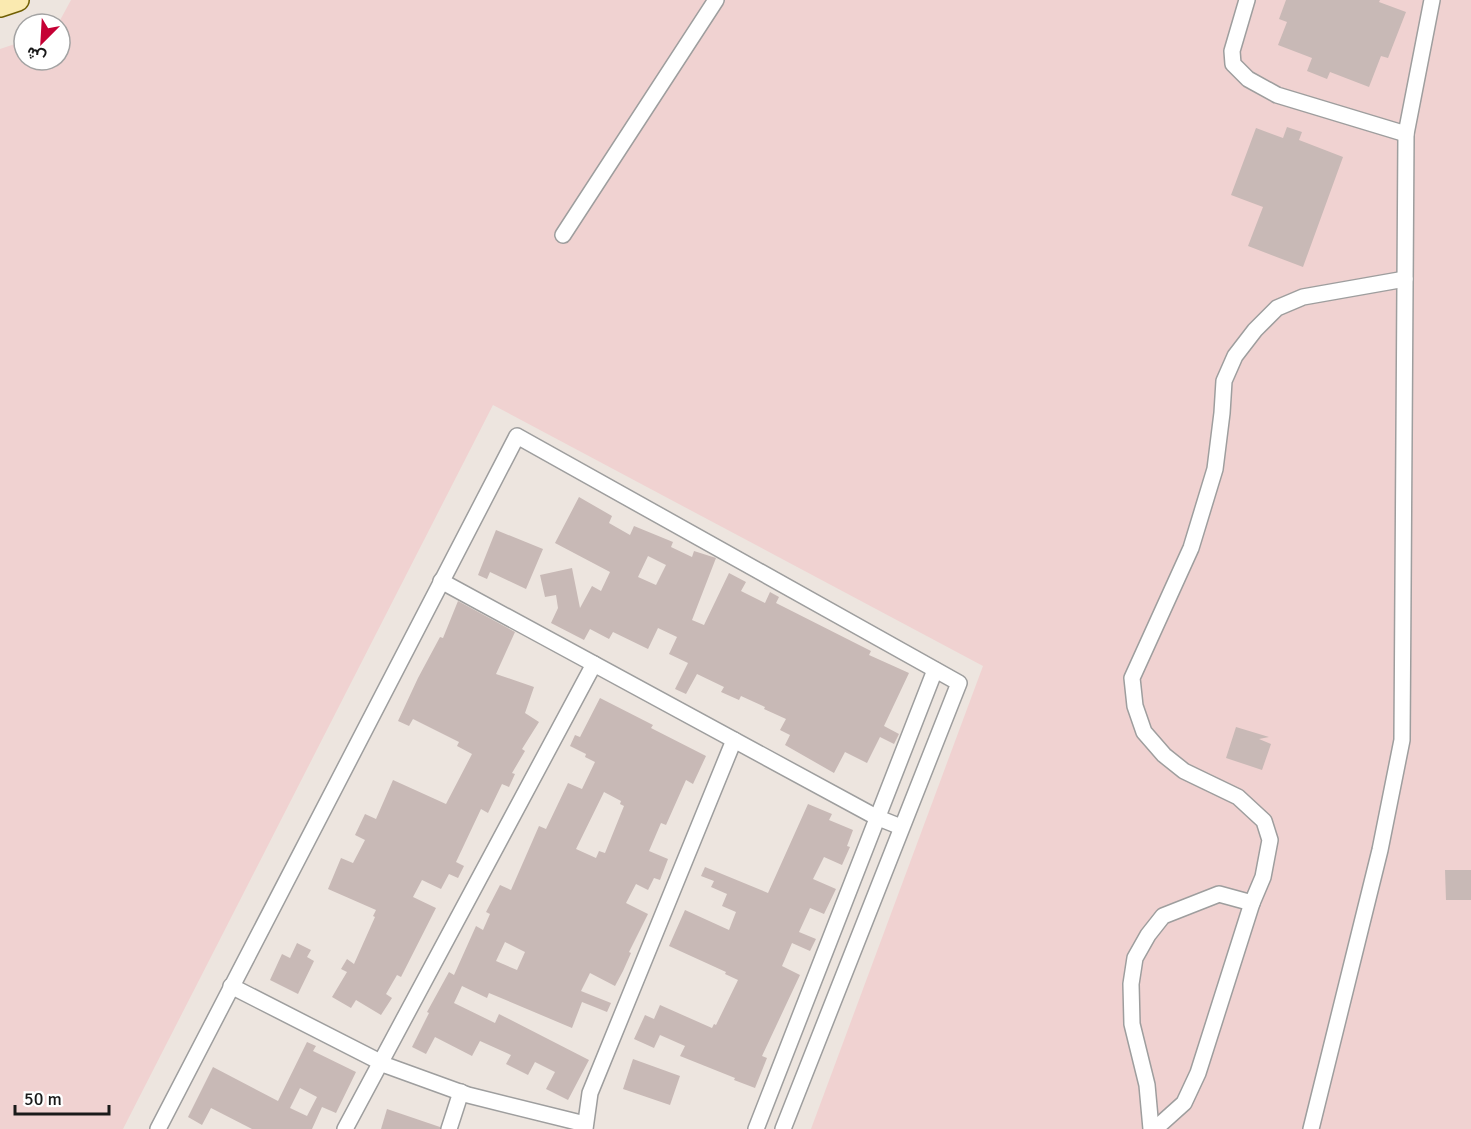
<svg xmlns="http://www.w3.org/2000/svg" width="1471" height="1129" font-family="Signika,Vazirmatn,sans-serif">
  <rect width="100%" height="100%" fill="#ede5df"/>
  <path fill="#f0d2d1" d="M71,0H1471V1129H811L983,666L493,405L123,1129H0V49L24,41V60H60V24H58Z"/>
  <g fill="#c8b9b6" fill-rule="evenodd">
    <path d="M1286,0H1380L1379,2L1406,12L1388,58L1381,56L1369,87L1330,72L1327,79L1307,71L1312,58L1278,45L1287,22L1279,19Z"/>
    <path d="M1287,127L1302,132L1299,140L1343,157L1303,267L1248,246L1263,207L1231,195L1256,128L1283,138Z"/>
    <path d="M579,497L612,516L609,523L630,535L634,526L673,542L671,547L692,557L694,551L716,558L692,620L704,625L729,573L746,582L741,591L765,603L770,592L779,597L776,603L871,651L869,655L909,673L884,726L899,734L894,744L880,737L867,763L845,752L834,773L785,745L790,735L780,730L786,719L764,709L765,707L741,696L739,700L721,692L724,687L697,674L686,694L675,689L688,663L669,654L677,637L658,628L648,649L613,632L609,639L590,629L584,640L551,623L558,608L556,595L545,597L540,575L572,568L580,608L592,586L601,591L610,572L555,543ZM648,556L666,565L656,585L638,577Z"/>
    <path d="M496,530L543,549L526,589L490,572L487,579L478,575Z"/>
    <path d="M458,601L515,632L496,674L534,687L525,713L539,722L522,749L525,751L512,773L515,774L509,787L502,784L488,813L481,809L456,862L464,866L458,878L449,874L441,889L422,880L413,897L436,908L401,977L397,975L386,994L392,998L381,1015L356,1000L351,1008L332,997L347,972L341,969L347,959L354,964L375,917L373,916L376,910L328,889L341,858L353,863L365,840L355,835L365,814L376,819L393,780L446,804L472,754L457,746L459,742L413,719L409,726L398,721L418,678L440,637L443,638Z"/>
    <path d="M600,698L653,725L651,728L706,756L693,784L686,780L666,825L661,823L649,851L668,859L660,880L654,878L648,890L636,884L626,903L648,914L629,952L631,953L623,971L615,986L590,973L581,991L611,1003L607,1012L582,1002L572,1028L489,993L487,998L462,986L454,1003L495,1023L499,1014L589,1060L568,1100L546,1089L555,1072L535,1062L528,1075L506,1064L511,1055L480,1041L472,1056L435,1037L426,1054L412,1047L429,1013L427,1012L449,972L454,975L476,926L483,930L490,914L486,912L500,885L511,890L539,826L546,829L568,783L582,789L595,762L585,757L586,754L570,746L575,735L580,737ZM604,792L621,801L620,804L624,806L605,853L599,851L596,858L576,849ZM505,942L525,952L517,970L496,961Z"/>
    <path d="M1236,727L1269,737L1259,739L1271,744L1262,770L1226,758Z"/>
    <path d="M808,804L832,814L829,820L853,830L847,846L850,847L842,865L824,857L813,879L836,889L824,914L810,908L799,932L816,939L810,951L792,943L782,966L800,975L762,1056L767,1058L755,1088L734,1080L735,1078L680,1056L685,1046L660,1035L654,1048L634,1039L645,1015L654,1019L660,1005L712,1028L714,1024L716,1025L738,980L725,974L726,972L669,946L685,910L729,930L736,912L722,906L727,894L711,887L714,881L701,876L705,867L768,893Z"/>
    <path d="M1445,870H1471V900H1446Z"/>
    <path d="M297,943L311,950L307,957L314,961L298,994L270,980L282,954L290,958Z"/>
    <path d="M307,1042L316,1046L313,1051L356,1072L336,1113L322,1107L312,1129H252L211,1108L202,1125L188,1117L213,1067L278,1101ZM300,1088L317,1097L307,1116L290,1108Z"/>
    <path d="M633,1059L680,1076L670,1105L623,1089Z"/>
    <path d="M387,1109L440,1127V1129H381Z"/>
  </g>
  <g fill="none" stroke-linecap="round" stroke-linejoin="round">
    <defs>
      <g id="minor">
        <path d="M1247,0L1232,51L1233,64L1248,79L1277,95L1406,134"/>
        <path d="M563,235L716,0"/>
        <path d="M441,581L876,817L901,827"/>
        <path d="M231,986L388,1066L468,1095L585,1124"/>
        <path d="M158,1129L517,436L959,683L783,1129"/>
        <path d="M345,1129L594,664"/>
        <path d="M449,1129L461,1092"/>
        <path d="M585,1129L590,1093L734,740"/>
        <path d="M756,1129L935,670"/>
        <path d="M1151,1129L1147,1085L1132,1024L1131,984L1135,958L1148,935L1163,916L1219,894L1252,903L1263,877L1270,840L1264,821L1238,797L1184,771L1164,755L1144,732L1135,706L1132,678L1191,548L1215,469L1222,413L1224,381L1235,356L1255,330L1277,308L1303,297L1405,279"/>
        <path d="M1155,1129L1184,1103L1198,1073L1252,903"/>
        <path d="M1311,1129L1380,850L1402,740L1406,134L1432,0"/>
      </g>
      <path id="secondary" d="M0,6L18,0"/>
    </defs>
    <use href="#minor" stroke="#9e9e9e" stroke-width="18"/>
    <use href="#secondary" stroke="#705f03" stroke-width="24"/>
    <use href="#minor" stroke="#fff" stroke-width="15"/>
    <use href="#secondary" stroke="#faeab0" stroke-width="21"/>
  </g>
  <g transform="translate(42 42) rotate(204)"><circle r="28" fill="#ffffff" stroke="#a3a3a3" stroke-width="1.5"/>
  <path d="M0-4.5L10 22L0 15L-10 22Z" fill="#c50034"/>
  <text y="-9" font-size="16" font-weight="bold" text-anchor="middle" fill="#1a1a1a">ش</text>
  </g>
  <path d="M15 1105v9h94v-9" fill="none" stroke="#1a1a1a" stroke-width="3"/>
  <text x="24" y="1105" font-size="18" fill="#1a1a1a" stroke="#ffffff" stroke-width="4.5" paint-order="stroke">50 m</text>
</svg>
